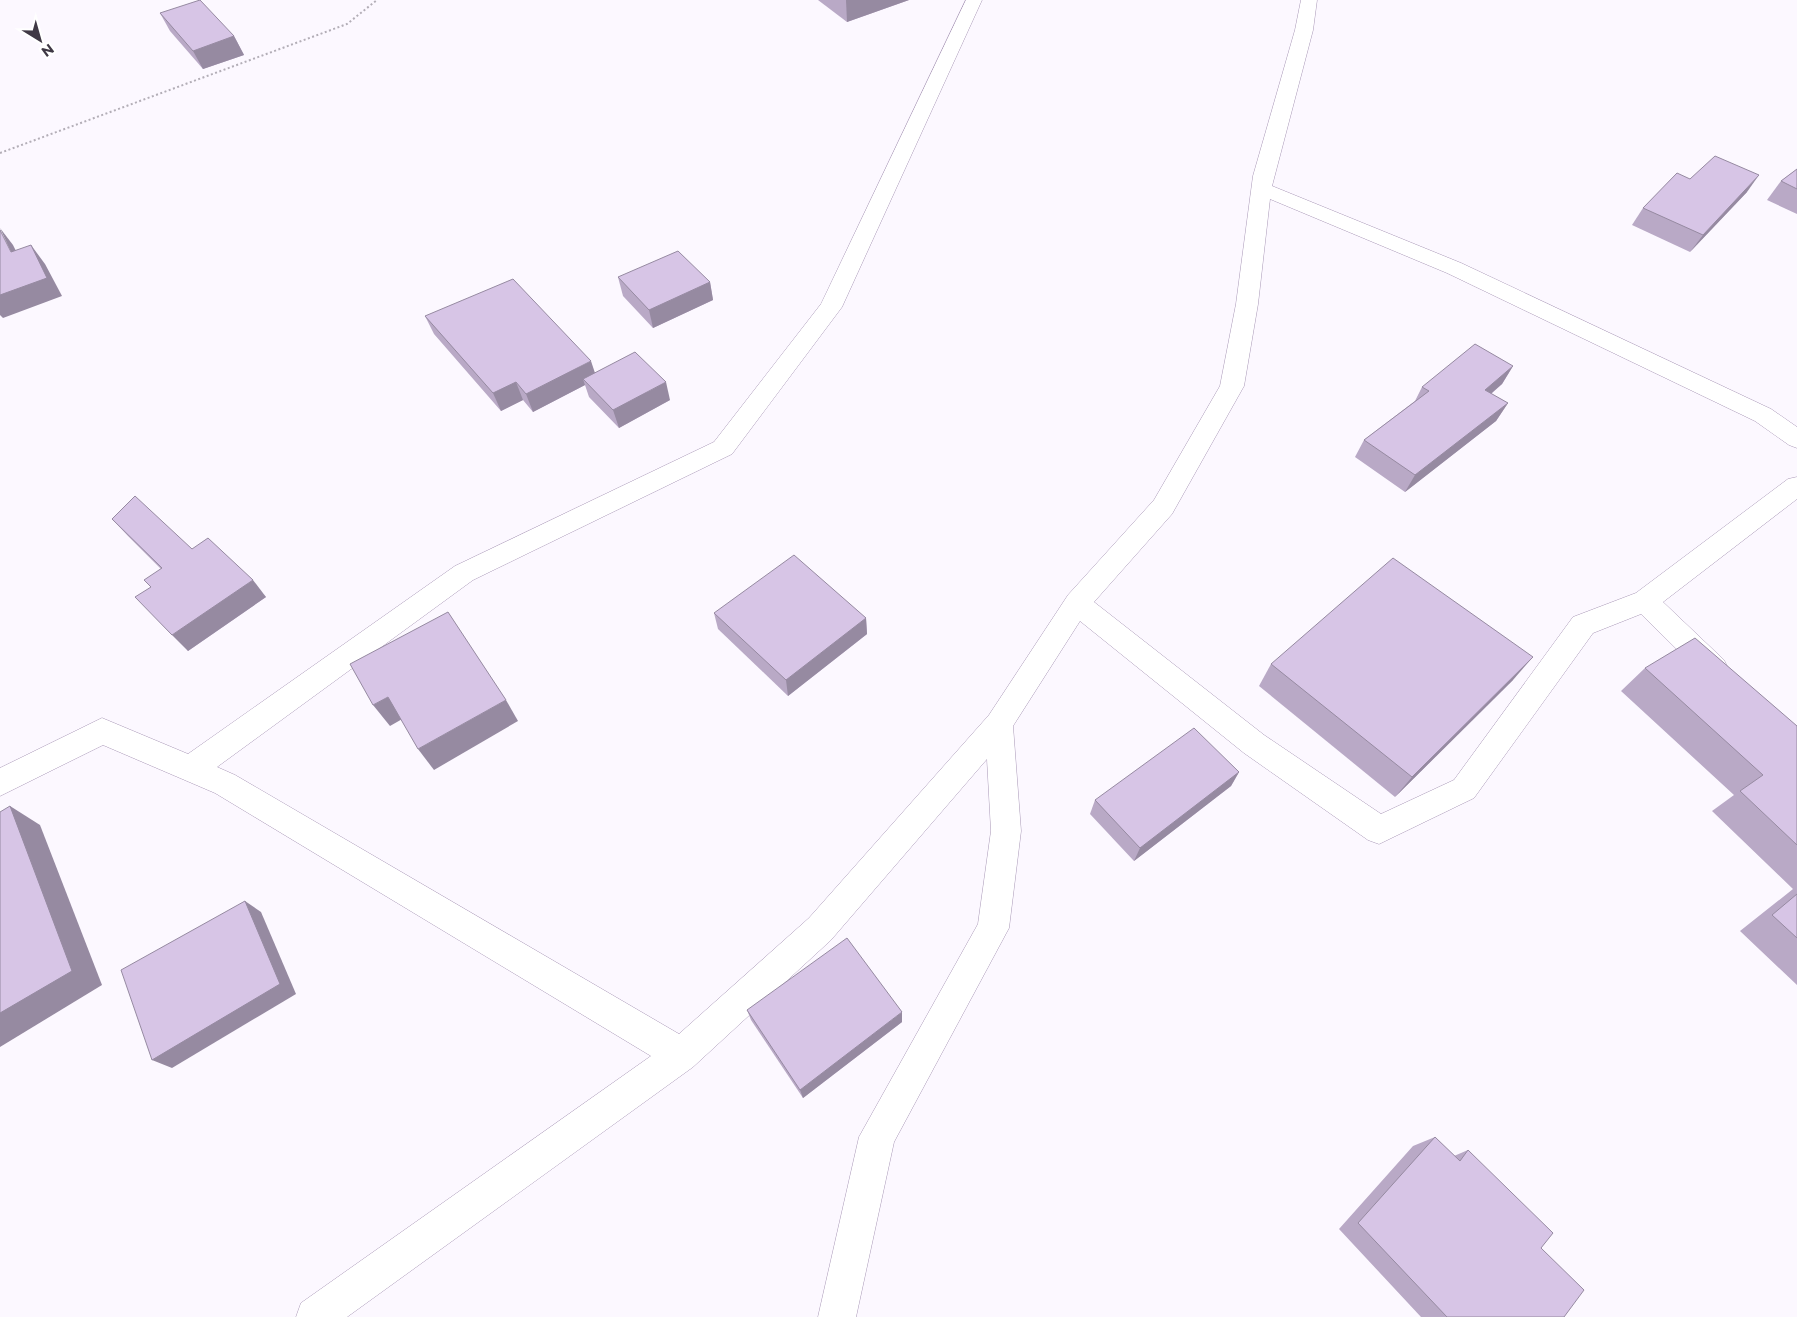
<svg xmlns="http://www.w3.org/2000/svg" width="1797" height="1317" font-family="Montserrat,sans-serif">
  <rect width="100%" height="100%" fill="#fcf8ff"/>
  <g fill="none" stroke-linecap="round" stroke-linejoin="round">
    <defs>
      <path id="minor" d="M966,0H982L842,307L732,454L473,580L217,767L235,775L679,1034L809,918L989,715L1068,595L1154,500L1220,386L1236,304L1253,176L1295,30L1301,0H1317L1313,30L1272,186L1461,263L1771,409L1797,427V448L1789,445L1755,421L1447,273L1270,199L1258,304L1244,386L1172,514L1094,602L1264,735L1381,814L1454,780L1573,617L1636,593L1788,479L1797,477V499L1663,602L1724,660L1728,668L1724,676L1714,680L1704,676L1641,614L1593,633L1474,798L1379,844L1368,840L1244,753L1080,621L1013,726L1021,831L1009,928L894,1142L856,1317H818L859,1137L978,924L991,831L987,759L831,940L693,1067L347,1317H296L301,1303L651,1056L215,793L103,745L0,796V768L102,718L188,754L455,566L714,442L821,304Z"/>
    </defs>
    <use href="#minor" stroke="#a998b7" stroke-width="1"/>
    <path stroke="#b3aeb7" stroke-width="2" stroke-dasharray="2 2.5" stroke-linecap="butt" d="M0,153L347,24L377,0"/>
    <use href="#minor" fill="#fff" fill-rule="evenodd"/>
  </g>
  <g fill="#b9a9c6">
    <path d="M818,0H909L847,22Z"/>
    <path d="M160,13L234,36L244,55L203,69L170,31Z"/>
    <path d="M1797,169V214L1767,200L1781,181Z"/>
    <path d="M1690,179L1747,192L1690,252L1632,225L1643,208Z"/>
    <path d="M618,277L710,282L713,300L653,328L623,296Z"/>
    <path d="M425,316L595,373L670,400L619,428L589,397L585,385L533,412L523,400L501,411L434,334Z"/>
    <path d="M1513,366L1502,384L1491,394L1508,403L1496,421L1405,492L1355,457L1364,440L1415,401L1422,387Z"/>
    <path d="M112,519L192,549L266,597L188,651L151,587L161,569L128,536Z"/>
    <path d="M714,613L866,618L867,634L788,696L718,629Z"/>
    <path d="M1271,664L1513,680L1395,797L1259,686Z"/>
    <path d="M1645,668L1797,726V985L1740,931L1793,889L1712,811L1734,795L1621,691Z"/>
    <path d="M1239,772L1231,786L1134,861L1090,814L1095,800Z"/>
    <path d="M747,1010L902,1022L803,1098L751,1020Z"/>
    <path d="M1435,1137L1454,1156L1468,1150L1541,1248L1564,1317H1421L1339,1229L1413,1146Z"/>
  </g>
  <g fill="#968aa1">
    <path d="M846,0H909L847,22Z"/>
    <path d="M234,36L244,55L203,69L193,51Z"/>
    <path d="M1759,175L1747,192L1690,252L1703,235Z"/>
    <path d="M0,228L13,245L26,271L11,252Z"/>
    <path d="M31,245L45,264L62,296L3,318L0,315V295Z"/>
    <path d="M710,282L713,300L653,328L649,310Z"/>
    <path d="M591,361L597,379H583L585,385L533,412L526,394Z"/>
    <path d="M1513,366L1502,384L1474,408L1485,390Z"/>
    <path d="M516,382L523,400L501,411L493,393Z"/>
    <path d="M666,382L670,400L619,428L613,410Z"/>
    <path d="M1508,403L1496,421L1405,492L1415,475Z"/>
    <path d="M253,580L266,597L188,651L172,635Z"/>
    <path d="M866,618L867,634L788,696L786,680Z"/>
    <path d="M1533,657L1513,680L1395,797L1412,777Z"/>
    <path d="M388,697L404,718L390,726L373,705Z"/>
    <path d="M506,700L518,721L434,770L418,749Z"/>
    <path d="M1239,772L1231,786L1134,861L1140,848Z"/>
    <path d="M10,806L40,825L102,985L0,1047V1013Z"/>
    <path d="M245,901L261,912L296,994L172,1068L152,1060Z"/>
    <path d="M902,1012V1022L803,1098L800,1090Z"/>
  </g>
  <g fill="#d7c5e6" stroke="#968aa1">
    <path d="M200,0L234,36L193,51L160,13Z"/>
    <path d="M1715,156L1759,175L1703,235L1643,208L1677,173L1690,179Z"/>
    <path d="M1797,169V189L1781,181Z"/>
    <path d="M0,230L11,252L31,245L47,278L0,295Z"/>
    <path d="M678,251L710,282L649,310L618,277Z"/>
    <path d="M513,279L591,361L526,394L516,382L493,393L425,316Z"/>
    <path d="M1475,344L1513,366L1485,390L1508,403L1415,475L1364,440L1429,391L1422,387Z"/>
    <path d="M635,352L666,382L613,410L583,379Z"/>
    <path d="M135,496L192,549L208,538L253,580L172,635L135,597L151,587L144,580L162,568L112,519Z"/>
    <path d="M794,555L866,618L786,680L714,613Z"/>
    <path d="M1393,558L1533,657L1412,777L1271,664Z"/>
    <path d="M448,612L506,700L418,749L388,697L373,705L350,664Z"/>
    <path d="M1695,638L1797,726V845L1740,791L1763,775L1645,668Z"/>
    <path d="M1194,728L1239,772L1140,848L1095,800Z"/>
    <path d="M10,806L72,971L0,1013V812Z"/>
    <path d="M1797,894V938L1772,915Z"/>
    <path d="M245,901L280,984L152,1060L121,970Z"/>
    <path d="M847,938L902,1012L800,1090L747,1010Z"/>
    <path d="M1435,1137L1460,1161L1468,1150L1553,1233L1541,1248L1584,1290L1564,1317H1447L1358,1223Z"/>
  </g>
  <g transform="translate(40 40) rotate(143)" stroke="#ffffff" stroke-width="4" paint-order="stroke">
  <path d="M0-4L9 19L0 12L-9 19Z" fill="#3f3845"/>
  <text y="-8" font-size="14" font-weight="bold" text-anchor="middle" fill="#3f3845">N</text>
  </g>
</svg>
